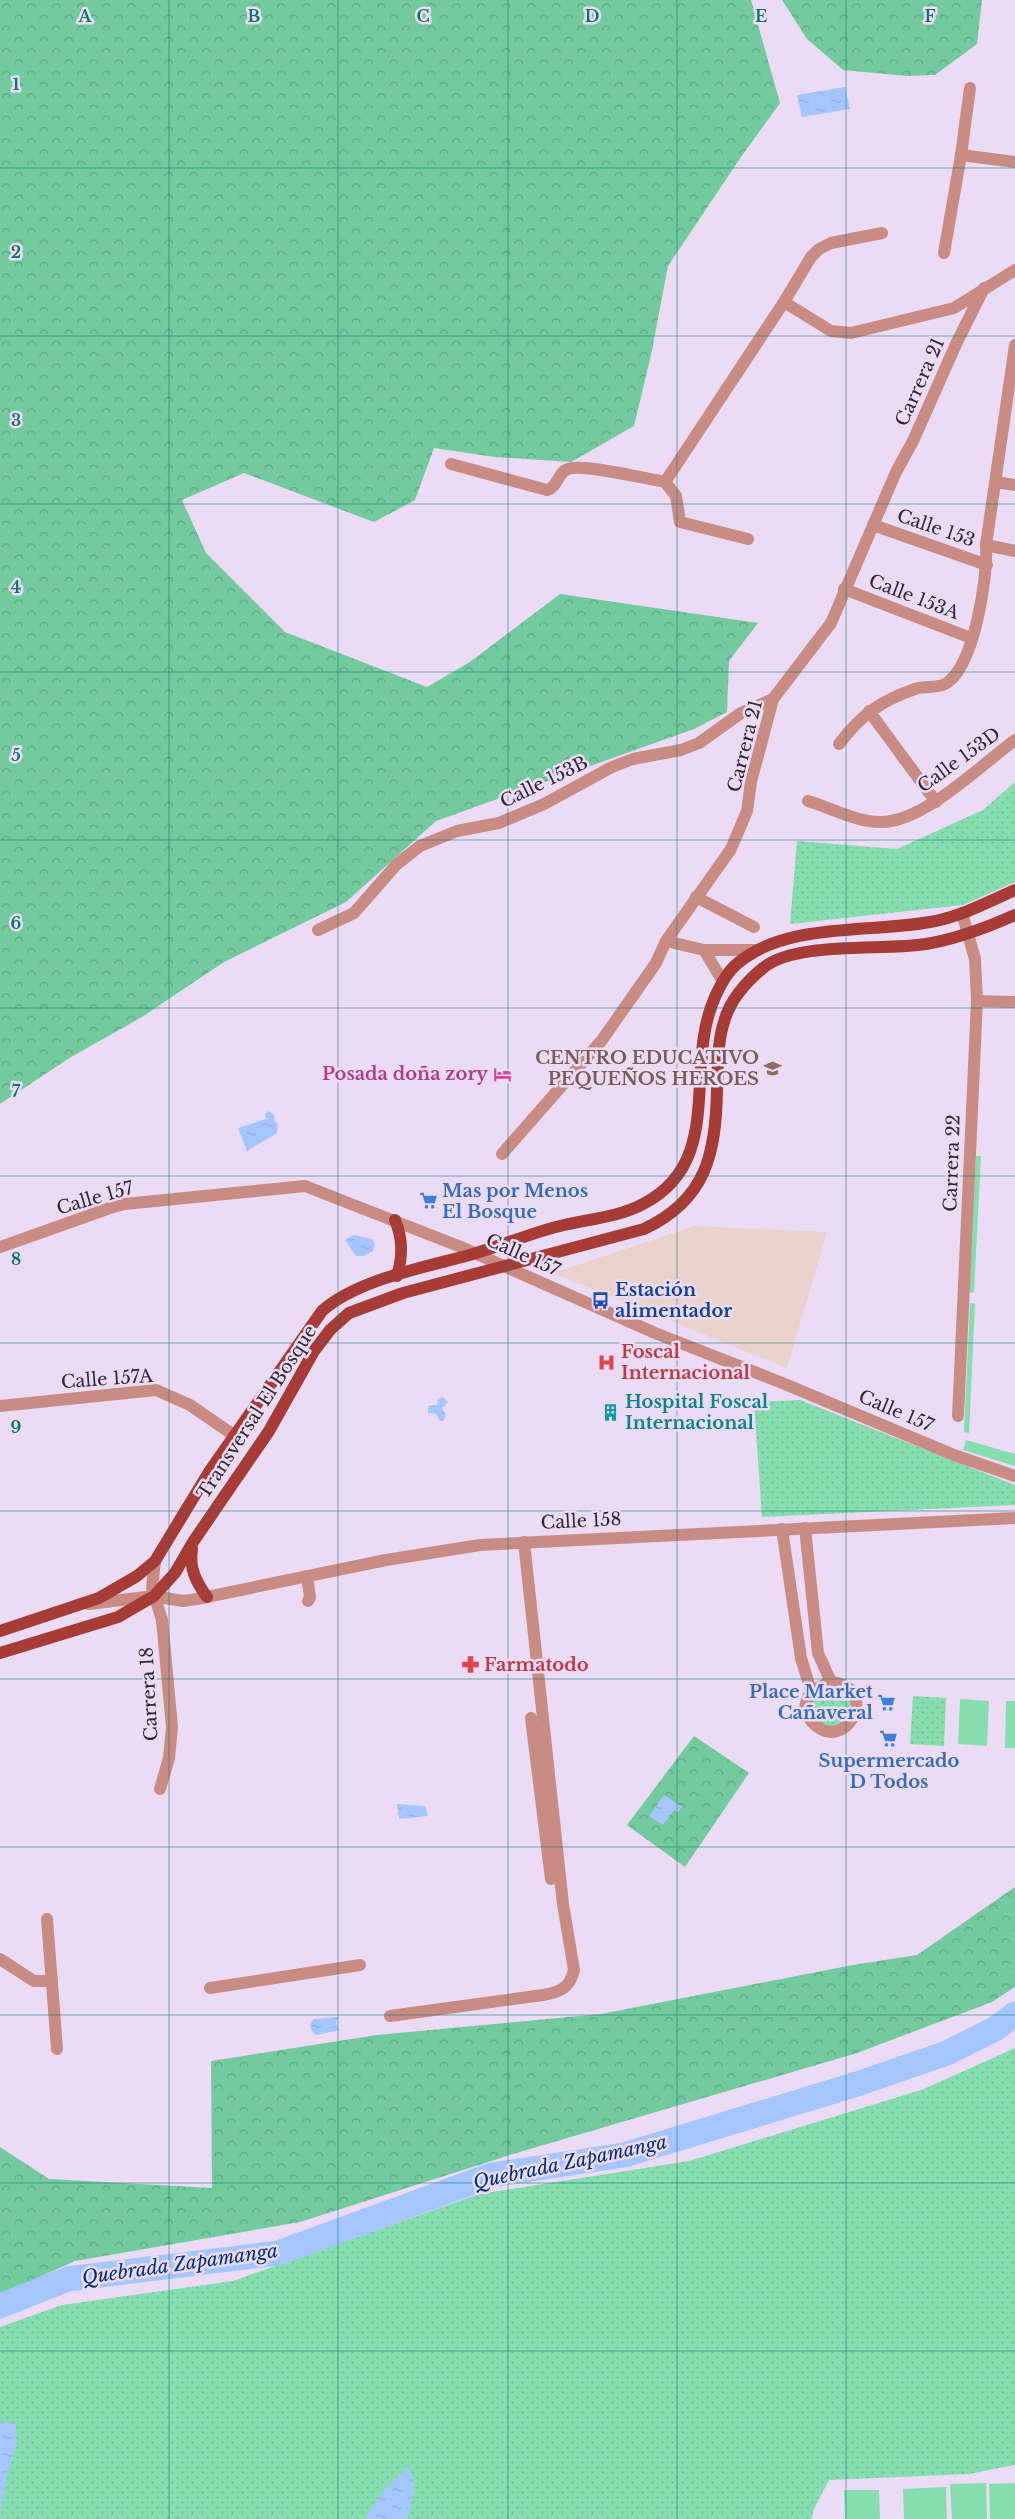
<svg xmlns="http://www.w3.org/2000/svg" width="1015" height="2519" font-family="'Libre Baskerville',serif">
  <defs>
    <pattern id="grass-dots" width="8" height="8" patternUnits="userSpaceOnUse" patternTransform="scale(1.25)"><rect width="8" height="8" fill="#86ddb0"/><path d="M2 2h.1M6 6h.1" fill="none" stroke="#74be98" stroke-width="1.8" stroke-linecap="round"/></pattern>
    <pattern id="forest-crowns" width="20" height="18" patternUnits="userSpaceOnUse" patternTransform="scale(1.25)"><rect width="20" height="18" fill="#73ca9e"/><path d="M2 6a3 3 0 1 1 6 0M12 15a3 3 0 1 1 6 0" fill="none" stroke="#5fa481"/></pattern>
    <pattern id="water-ripples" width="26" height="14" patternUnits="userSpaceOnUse" patternTransform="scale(1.25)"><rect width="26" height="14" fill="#a5c6fd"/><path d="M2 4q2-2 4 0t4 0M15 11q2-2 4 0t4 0" fill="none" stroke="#8eaad9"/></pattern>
  </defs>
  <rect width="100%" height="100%" fill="#ecdbf5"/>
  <path fill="#ecd2cc" d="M695,1226L827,1232L787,1368L553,1273Z"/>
  <g fill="url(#grass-dots)">
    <path d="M1015,782V882L963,905L790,924L797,841L897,849L983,810Z"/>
    <path d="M800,1400L1015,1485V1505L762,1517L754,1402Z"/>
    <path d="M826,1685L851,1695L848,1722L828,1728L811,1715V1700Z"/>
    <path d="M913,1696L946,1698L944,1746L910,1744Z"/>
    <path d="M1015,2048V2465L969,2474L829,2480L813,2511L812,2519H0V2327L62,2305L233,2281L479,2194L689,2161L924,2089Z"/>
  </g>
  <g fill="url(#forest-crowns)">
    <path d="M0,0H751L780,103L741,157L668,266L651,355L634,426L571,462L495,457L434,448L415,500L374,522L244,473L182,500L206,553L285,632L427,687L470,662L560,594L758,623L729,661L727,712L694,729L436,821L346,902L224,962L142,1017L71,1057L0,1104Z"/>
    <path d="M782,0H982L977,44L935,75L907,76L843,70L807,39Z"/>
    <path d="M694,1736L749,1773L685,1867L627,1825Z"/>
    <path d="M1015,1887V1987L992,2002L857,2053L513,2154L300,2222L75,2261L0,2295V2147L49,2179L212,2188L211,2061L377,2035L601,2014L853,1965L917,1955Z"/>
  </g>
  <g fill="#86ddb0">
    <path d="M976,1156H981L974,1292L969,1293Z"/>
    <path d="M970,1303L975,1304L969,1433L964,1432Z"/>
    <path d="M966,1440L1015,1454V1466L963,1450Z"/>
    <path d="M960,1699L989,1701L987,1746L958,1744Z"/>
    <path d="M1006,1701H1015V1748H1005Z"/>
    <path d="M986,2483L987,2519H952L950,2484Z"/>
    <path d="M1015,2483V2519H990L989,2484Z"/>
    <path d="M946,2487L947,2519H904L903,2489Z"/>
    <path d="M844,2490H879L880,2519H845Z"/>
  </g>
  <g fill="url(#water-ripples)">
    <path d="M845,87L850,109L802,117L797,95Z"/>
    <path d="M269,1111L275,1116L274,1120L278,1125L277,1133L247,1151L238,1128L266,1119L265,1114Z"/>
    <path d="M354,1235L372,1239L375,1244L373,1251L364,1256H356L345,1240Z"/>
    <path d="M443,1397L448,1402L442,1408L446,1415L443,1421H440L436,1414L428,1413V1406L437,1405L438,1399Z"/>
    <path d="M664,1795L682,1807L678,1812L674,1810L663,1825L649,1816Z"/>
    <path d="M397,1804L425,1806L428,1816L399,1819Z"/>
    <path d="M339,2017L336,2023L340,2030L316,2035C309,2030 309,2024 314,2019Z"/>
    <path d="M6,2422L16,2425V2445L6,2479L0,2518V2424Z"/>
    <path d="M408,2467C419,2485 412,2499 408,2519H365L383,2491Z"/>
  </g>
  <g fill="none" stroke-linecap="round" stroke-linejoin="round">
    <path stroke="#a5c6fd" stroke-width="25" d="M0,2306L68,2279L278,2253L492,2175L624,2155L857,2084L947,2053L995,2029L1015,2014"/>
    <g stroke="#c98c85" stroke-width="12">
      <path d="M961,155L970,88"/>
      <path d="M944,253L961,155L1015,162"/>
      <path d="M784,302L831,331L851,333L954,308L1015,270"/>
      <path d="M451,464L547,490C558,487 557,473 568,469C582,463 647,479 665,482L676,496L680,522L748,539"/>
      <path d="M665,482L784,302L811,257L819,249L831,243L882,233"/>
      <path d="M996,482L1015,485"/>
      <path d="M873,525L987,565"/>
      <path d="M986,545L1015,551"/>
      <path d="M844,589L971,638"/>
      <path d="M869,711L936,802"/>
      <path d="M839,744C861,715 880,701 915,689C925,685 935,689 945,684C974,669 988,577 986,545L1015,345"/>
      <path d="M808,801C831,808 859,823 882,822C925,821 981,765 1015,740"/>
      <path d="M696,897L754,927"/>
      <path d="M318,930L354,913L396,865L420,846L457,831L499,823L544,804L612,767L633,759L681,750L699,743L741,713L773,699"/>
      <path d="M666,941L704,950H755"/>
      <path d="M704,950L722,980"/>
      <path d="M977,1001L1015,1002"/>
      <path d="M502,1154L602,1040L656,963L666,941L731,849L747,811L751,782L773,699L831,623L896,472L913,441L957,342L984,288"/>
      <path d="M0,1247L110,1208L125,1204L305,1186L461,1247L655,1333L780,1382L954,1455L1015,1476"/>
      <path d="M0,1406L156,1390L190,1405L235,1436"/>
      <path d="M958,1416L977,1001L975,959L962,913"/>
      <path d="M805,1528L818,1653L831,1682"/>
      <path d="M782,1529L801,1658L811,1691"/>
      <path d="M155,1561L152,1588L162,1620L172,1727L169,1758L160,1789"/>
      <path d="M307,1576L310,1597L308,1601"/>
      <path d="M89,1604L154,1596L183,1601L197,1599L386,1560L480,1545L1015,1518"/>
      <path d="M831,1682C883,1688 844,1757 812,1722C802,1710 805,1703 811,1691Z"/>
      <path d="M531,1718L551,1879"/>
      <path d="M47,1919L57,2049"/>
      <path d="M0,1959L34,1981H52"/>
      <path d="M210,1988L360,1965"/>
      <path d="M390,2016L543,1995C560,1992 570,1988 574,1970L563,1904L524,1542"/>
    </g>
    <g stroke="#a73c37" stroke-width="12">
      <path d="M395,1220C403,1239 403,1256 397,1276"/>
      <path d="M192,1549C189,1568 196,1582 207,1597"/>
      <path d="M0,1631L99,1598L137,1576L155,1561L209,1472L322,1311C358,1279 427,1267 473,1254C504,1245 533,1232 564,1225C590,1219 619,1217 643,1204C726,1161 683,1068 715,997C721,984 727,972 738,963C787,922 870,933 930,922C960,917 988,902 1015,890"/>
      <path d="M0,1653L118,1617L154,1596L175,1573L193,1542L269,1431L314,1351L330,1330L349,1313L403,1293L644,1229C706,1200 716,1154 717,1089C718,1067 717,1044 724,1022C730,1000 746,982 763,968C796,941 882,951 926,944C957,939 986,928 1015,915"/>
    </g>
  </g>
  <path fill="none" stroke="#0f766e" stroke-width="1" stroke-opacity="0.55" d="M169,0V2519M338,0V2519M508,0V2519M677,0V2519M846,0V2519M0,168H1015M0,336H1015M0,504H1015M0,672H1015M0,840H1015M0,1008H1015M0,1176H1015M0,1343H1015M0,1511H1015M0,1679H1015M0,1847H1015M0,2015H1015M0,2183H1015M0,2351H1015"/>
  <defs>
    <symbol id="school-bare" viewBox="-9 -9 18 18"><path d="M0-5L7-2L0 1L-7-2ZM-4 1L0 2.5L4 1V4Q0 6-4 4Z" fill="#8d6e63" stroke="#ecdbf5" stroke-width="2.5" paint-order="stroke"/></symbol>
    <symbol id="hotel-bare" viewBox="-9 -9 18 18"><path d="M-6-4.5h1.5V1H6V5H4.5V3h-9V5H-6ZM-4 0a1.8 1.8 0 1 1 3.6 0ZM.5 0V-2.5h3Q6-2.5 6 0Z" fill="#d1479c" stroke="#ecdbf5" stroke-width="2.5" paint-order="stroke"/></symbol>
    <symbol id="supermarket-bare" viewBox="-9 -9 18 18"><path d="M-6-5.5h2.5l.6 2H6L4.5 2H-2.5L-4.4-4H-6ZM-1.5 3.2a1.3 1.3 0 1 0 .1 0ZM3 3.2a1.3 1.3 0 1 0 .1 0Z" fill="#3f7fe0" stroke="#ecdbf5" stroke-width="2.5" paint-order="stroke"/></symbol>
    <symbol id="bus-bare" viewBox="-9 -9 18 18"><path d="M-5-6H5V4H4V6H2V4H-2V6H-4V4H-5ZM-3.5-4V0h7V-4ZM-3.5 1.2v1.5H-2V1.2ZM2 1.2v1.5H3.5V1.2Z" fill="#1a4fb4" stroke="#ecdbf5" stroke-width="2.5" paint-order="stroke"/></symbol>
    <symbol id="hospital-bare" viewBox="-9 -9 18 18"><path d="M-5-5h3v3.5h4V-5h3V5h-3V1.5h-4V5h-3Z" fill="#e0444e" stroke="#ecdbf5" stroke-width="2.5" paint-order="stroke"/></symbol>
    <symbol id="building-bare" viewBox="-9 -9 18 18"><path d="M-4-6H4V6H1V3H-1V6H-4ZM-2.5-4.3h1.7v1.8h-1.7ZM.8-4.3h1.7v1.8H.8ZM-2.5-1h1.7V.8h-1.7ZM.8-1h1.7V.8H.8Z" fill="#0f9aa8" stroke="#ecdbf5" stroke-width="2.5" paint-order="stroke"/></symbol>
    <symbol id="pharmacy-bare" viewBox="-9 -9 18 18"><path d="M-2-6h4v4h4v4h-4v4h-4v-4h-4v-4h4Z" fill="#e0444e" stroke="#ecdbf5" stroke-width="2.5" paint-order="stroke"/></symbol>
  </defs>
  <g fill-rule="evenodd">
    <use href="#school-bare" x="760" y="1056" width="25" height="25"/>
    <use href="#hotel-bare" x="490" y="1062" width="25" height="25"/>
    <use href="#supermarket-bare" x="416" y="1188" width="25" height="25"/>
    <use href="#bus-bare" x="588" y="1288" width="25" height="25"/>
    <use href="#hospital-bare" x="594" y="1350" width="25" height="25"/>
    <use href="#building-bare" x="598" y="1400" width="25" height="25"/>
    <use href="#pharmacy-bare" x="458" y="1652" width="25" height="25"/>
    <use href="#supermarket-bare" x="874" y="1690" width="25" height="25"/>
    <use href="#supermarket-bare" x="876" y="1726" width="25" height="25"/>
  </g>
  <g text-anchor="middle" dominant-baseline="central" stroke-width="5" stroke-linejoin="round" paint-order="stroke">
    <g font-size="18" fill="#302933" stroke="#ecdbf5">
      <text transform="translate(920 382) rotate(-66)">Carrera 21</text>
      <text transform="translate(936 528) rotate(19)">Calle 153</text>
      <text transform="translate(914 597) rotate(21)">Calle 153A</text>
      <text transform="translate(745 746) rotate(-76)">Carrera 21</text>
      <text transform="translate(959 760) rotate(-36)">Calle 153D</text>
      <text transform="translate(544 782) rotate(-26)">Calle 153B</text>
      <text transform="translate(952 1163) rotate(-88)">Carrera 22</text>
      <text transform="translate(95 1198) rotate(-16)">Calle 157</text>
      <text transform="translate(523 1255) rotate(24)">Calle 157</text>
      <text transform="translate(107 1379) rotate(-4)">Calle 157A</text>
      <text transform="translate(896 1411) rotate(23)">Calle 157</text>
      <text transform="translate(257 1412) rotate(-57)">Transversal El Bosque</text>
      <text transform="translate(581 1521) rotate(-3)">Calle 158</text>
      <text transform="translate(149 1694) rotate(-93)">Carrera 18</text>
    </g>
    <g font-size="18" font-weight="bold" fill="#785e54" stroke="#ecdbf5" text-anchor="end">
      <text x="759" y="1058">CENTRO EDUCATIVO<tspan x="759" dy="21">PEQUEÑOS HEROES</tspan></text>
    </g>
    <g font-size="18" font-weight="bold" fill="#b23c85" stroke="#ecdbf5" text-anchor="end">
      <text x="488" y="1074">Posada doña zory</text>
    </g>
    <g font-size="18" font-weight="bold" fill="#366cbe" stroke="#ecdbf5" text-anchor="start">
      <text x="442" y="1191">Mas por Menos<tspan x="442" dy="21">El Bosque</tspan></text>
      <text x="873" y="1692" text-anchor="end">Place Market<tspan x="873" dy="21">Cañaveral</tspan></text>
      <text x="889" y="1761" text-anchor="middle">Supermercado<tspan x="889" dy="21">D Todos</tspan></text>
    </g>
    <g font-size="18" font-weight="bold" fill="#164399" stroke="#ecdbf5" text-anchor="start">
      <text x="615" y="1290">Estación<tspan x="615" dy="21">alimentador</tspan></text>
    </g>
    <g font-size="18" font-weight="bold" fill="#be3a42" stroke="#ecdbf5" text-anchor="start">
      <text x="621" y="1352">Foscal<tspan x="621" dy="21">Internacional</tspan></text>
      <text x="484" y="1665">Farmatodo</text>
    </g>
    <g font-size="18" font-weight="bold" fill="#0d838f" stroke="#ecdbf5" text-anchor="start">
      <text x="625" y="1402">Hospital Foscal<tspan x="625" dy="21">Internacional</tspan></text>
    </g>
    <g font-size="19" font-style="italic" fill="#012e7a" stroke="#ecdbf5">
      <text transform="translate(570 2162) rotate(-12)">Quebrada Zapamanga</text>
      <text transform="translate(180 2264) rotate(-8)">Quebrada Zapamanga</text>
    </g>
  </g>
  <g font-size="16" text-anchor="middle" font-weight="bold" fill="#0f766e" stroke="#ecdbf5" stroke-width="5" stroke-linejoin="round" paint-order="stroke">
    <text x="85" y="22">A</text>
    <text x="254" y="22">B</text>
    <text x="423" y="22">C</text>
    <text x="592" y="22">D</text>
    <text x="761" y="22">E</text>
    <text x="930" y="22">F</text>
    <text x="16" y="90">1</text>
    <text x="16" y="258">2</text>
    <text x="16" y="426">3</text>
    <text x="16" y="593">4</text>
    <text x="16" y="761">5</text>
    <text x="16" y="929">6</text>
    <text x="16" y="1097">7</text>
    <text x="16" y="1265">8</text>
    <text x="16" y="1433">9</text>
  </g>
</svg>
